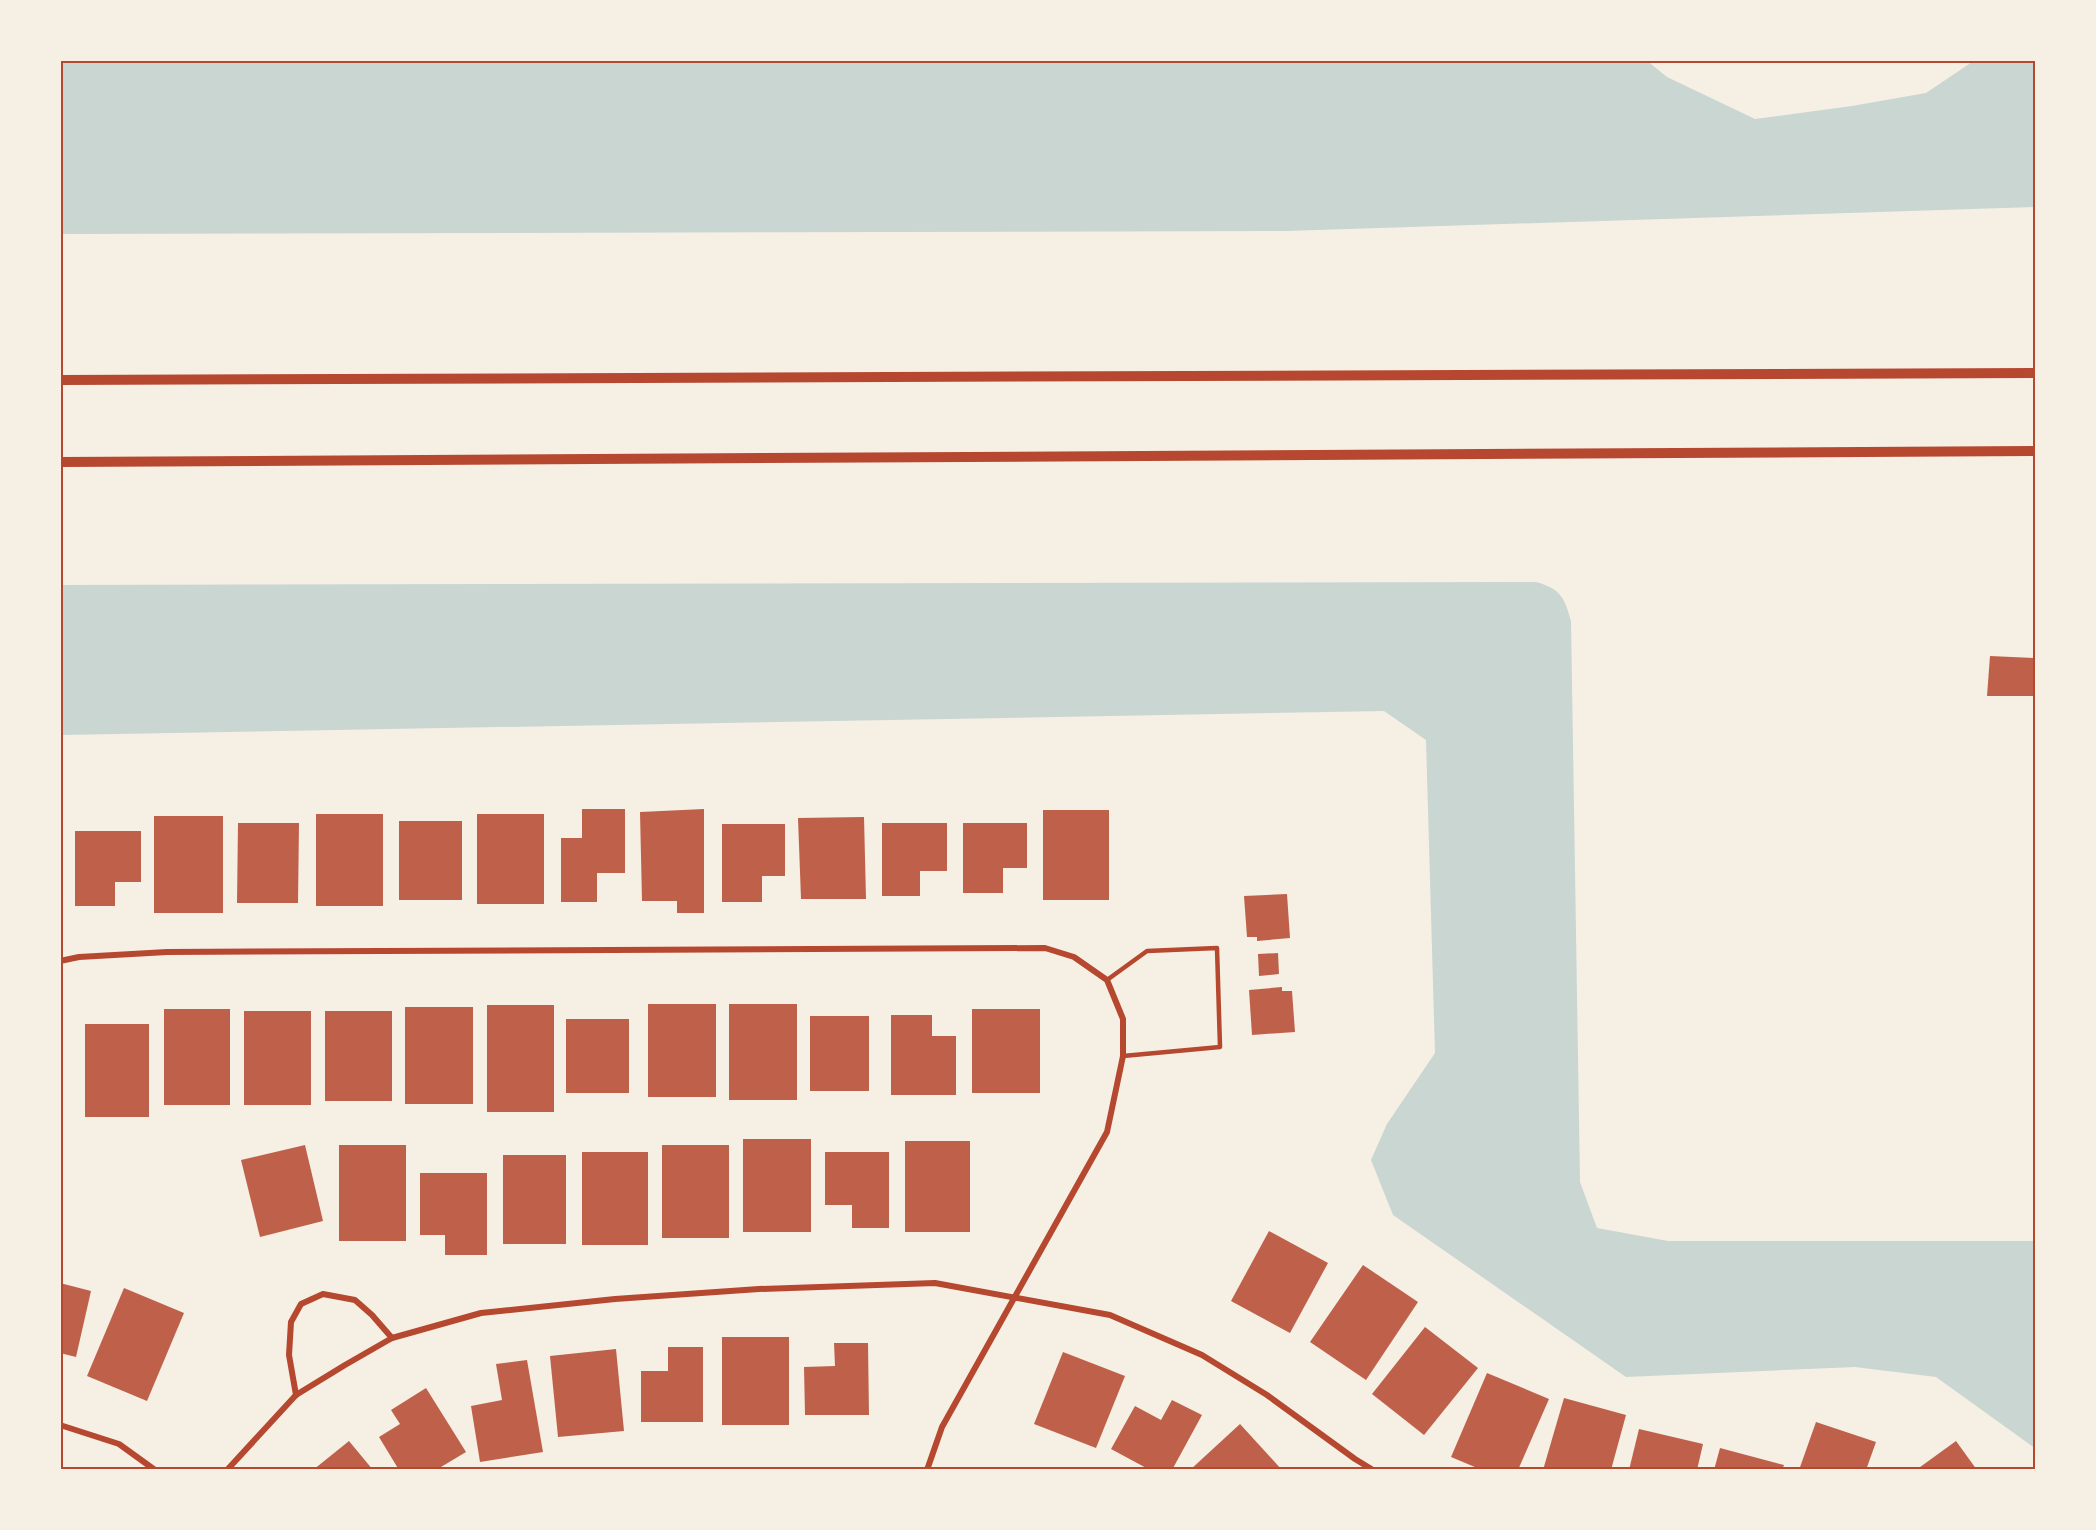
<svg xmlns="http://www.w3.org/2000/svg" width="2096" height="1530" font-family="'Public Sans',sans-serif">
  <rect width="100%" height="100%" fill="#f6efe4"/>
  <g fill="#c9d6d2">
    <path d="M60,60H1646L1667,77L1755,119L1852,106L1926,93L1975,60H2036V207L1286,231L60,234Z"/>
    <path d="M1536,582C1561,589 1564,597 1571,621L1580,1182L1597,1228L1668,1241H2036V1449L1936,1377L1855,1367L1626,1377L1393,1215L1371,1160L1387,1124L1435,1053L1426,740L1384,711L60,735V585Z"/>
  </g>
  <g fill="#bf614a">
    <path d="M1990,656L2036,658V696H1987Z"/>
    <path d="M582,809H625V873H597V902H561V838H582Z"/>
    <path d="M704,809V913H677V901H642L640,812Z"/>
    <rect x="1043" y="810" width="66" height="90"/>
    <rect x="316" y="814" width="67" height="92"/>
    <rect x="477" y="814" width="67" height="90"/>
    <rect x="154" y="816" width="69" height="97"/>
    <path d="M864,817L866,899H801L798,818Z"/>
    <rect x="399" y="821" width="63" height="79"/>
    <path d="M238,823H299L298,903H237Z"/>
    <path d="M882,823H947V871H920V896H882Z"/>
    <path d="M963,823H1027V868H1003V893H963Z"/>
    <path d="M722,824H785V876H762V902H722Z"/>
    <path d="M75,831H141V882H115V906H75Z"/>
    <path d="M1287,894L1290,938L1257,941V937H1247L1244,896Z"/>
    <path d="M1278,953L1279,974L1259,976L1258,954Z"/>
    <path d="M1282,987V991H1292L1295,1032L1252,1035L1249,990Z"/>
    <rect x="648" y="1004" width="68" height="93"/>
    <rect x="729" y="1004" width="68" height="96"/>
    <rect x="487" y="1005" width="67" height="107"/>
    <rect x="405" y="1007" width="68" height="97"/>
    <rect x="164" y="1009" width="66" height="96"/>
    <rect x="972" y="1009" width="68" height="84"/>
    <rect x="244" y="1011" width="67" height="94"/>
    <rect x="325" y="1011" width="67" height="90"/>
    <path d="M891,1015H932V1036H956V1095H891Z"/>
    <rect x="810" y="1016" width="59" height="75"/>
    <rect x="566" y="1019" width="63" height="74"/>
    <rect x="85" y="1024" width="64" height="93"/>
    <rect x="743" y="1139" width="68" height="93"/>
    <rect x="905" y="1141" width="65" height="91"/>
    <path d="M305,1145L323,1221L260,1237L241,1160Z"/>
    <rect x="339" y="1145" width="67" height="96"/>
    <rect x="662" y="1145" width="67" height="93"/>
    <rect x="582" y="1152" width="66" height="93"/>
    <path d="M825,1152H889V1228H852V1205H825Z"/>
    <rect x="503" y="1155" width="63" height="89"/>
    <path d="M420,1173H487V1255H445V1235H420Z"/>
    <path d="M1269,1231L1328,1263L1290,1333L1231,1301Z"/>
    <path d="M1363,1265L1418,1302L1366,1380L1310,1342Z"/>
    <path d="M60,1283L91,1291L76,1357L60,1353Z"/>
    <path d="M124,1288L184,1313L147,1401L87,1376Z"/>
    <path d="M1425,1327L1478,1368L1424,1435L1372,1394Z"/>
    <rect x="722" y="1337" width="67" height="88"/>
    <path d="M834,1343H868L869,1415H805L804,1367L835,1366Z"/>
    <path d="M668,1347H703V1422H641V1371H668Z"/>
    <path d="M616,1349L624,1431L558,1437L550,1356Z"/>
    <path d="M1063,1352L1125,1376L1096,1448L1034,1424Z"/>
    <path d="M527,1360L543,1452L480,1462L471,1406L502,1400L496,1364Z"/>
    <path d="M1487,1373L1549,1399L1518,1470H1482L1451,1457Z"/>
    <path d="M426,1388L466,1452L436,1470H399L379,1437L400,1424L391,1410Z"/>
    <path d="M1564,1398L1626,1415L1611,1470H1543Z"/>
    <path d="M1172,1400L1202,1415L1172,1470H1150L1111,1449L1135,1406L1161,1420Z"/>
    <path d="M1816,1422L1876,1442L1866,1470H1799Z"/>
    <path d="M1240,1424L1282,1470H1190Z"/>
    <path d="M1639,1429L1703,1444L1697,1470H1629Z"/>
    <path d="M349,1441L373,1470H313Z"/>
    <path d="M1956,1441L1977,1470H1916Z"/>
    <path d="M1720,1448L1784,1465L1782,1470H1714Z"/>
  </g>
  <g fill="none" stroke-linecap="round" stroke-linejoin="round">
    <path stroke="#b5482f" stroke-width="4.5" d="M1107,980L1147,951L1217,948L1220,1047L1123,1056"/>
    <g stroke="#b5482f" stroke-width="6">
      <path d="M60,961L79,957L167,952L1045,948L1074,957L1107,980L1123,1019V1056L1107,1132L942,1427L927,1470"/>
      <path d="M296,1395L289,1355L291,1322L301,1304L323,1294L355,1300L372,1315L392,1338"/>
      <path d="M60,1425L119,1444L155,1470"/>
      <path d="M227,1470L296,1395L345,1365L392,1338L481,1313L615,1299L759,1289L935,1283L1110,1315L1202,1355L1267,1395L1355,1459L1373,1470"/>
    </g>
    <g stroke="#b5482f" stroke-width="10">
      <path d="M60,380L2036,373"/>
      <path d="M60,462L2036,451"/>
    </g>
  </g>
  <rect width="2096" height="1530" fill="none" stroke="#f6efe4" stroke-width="123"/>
  <rect x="62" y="62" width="1972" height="1406" fill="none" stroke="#b5482f" stroke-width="2"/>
</svg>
